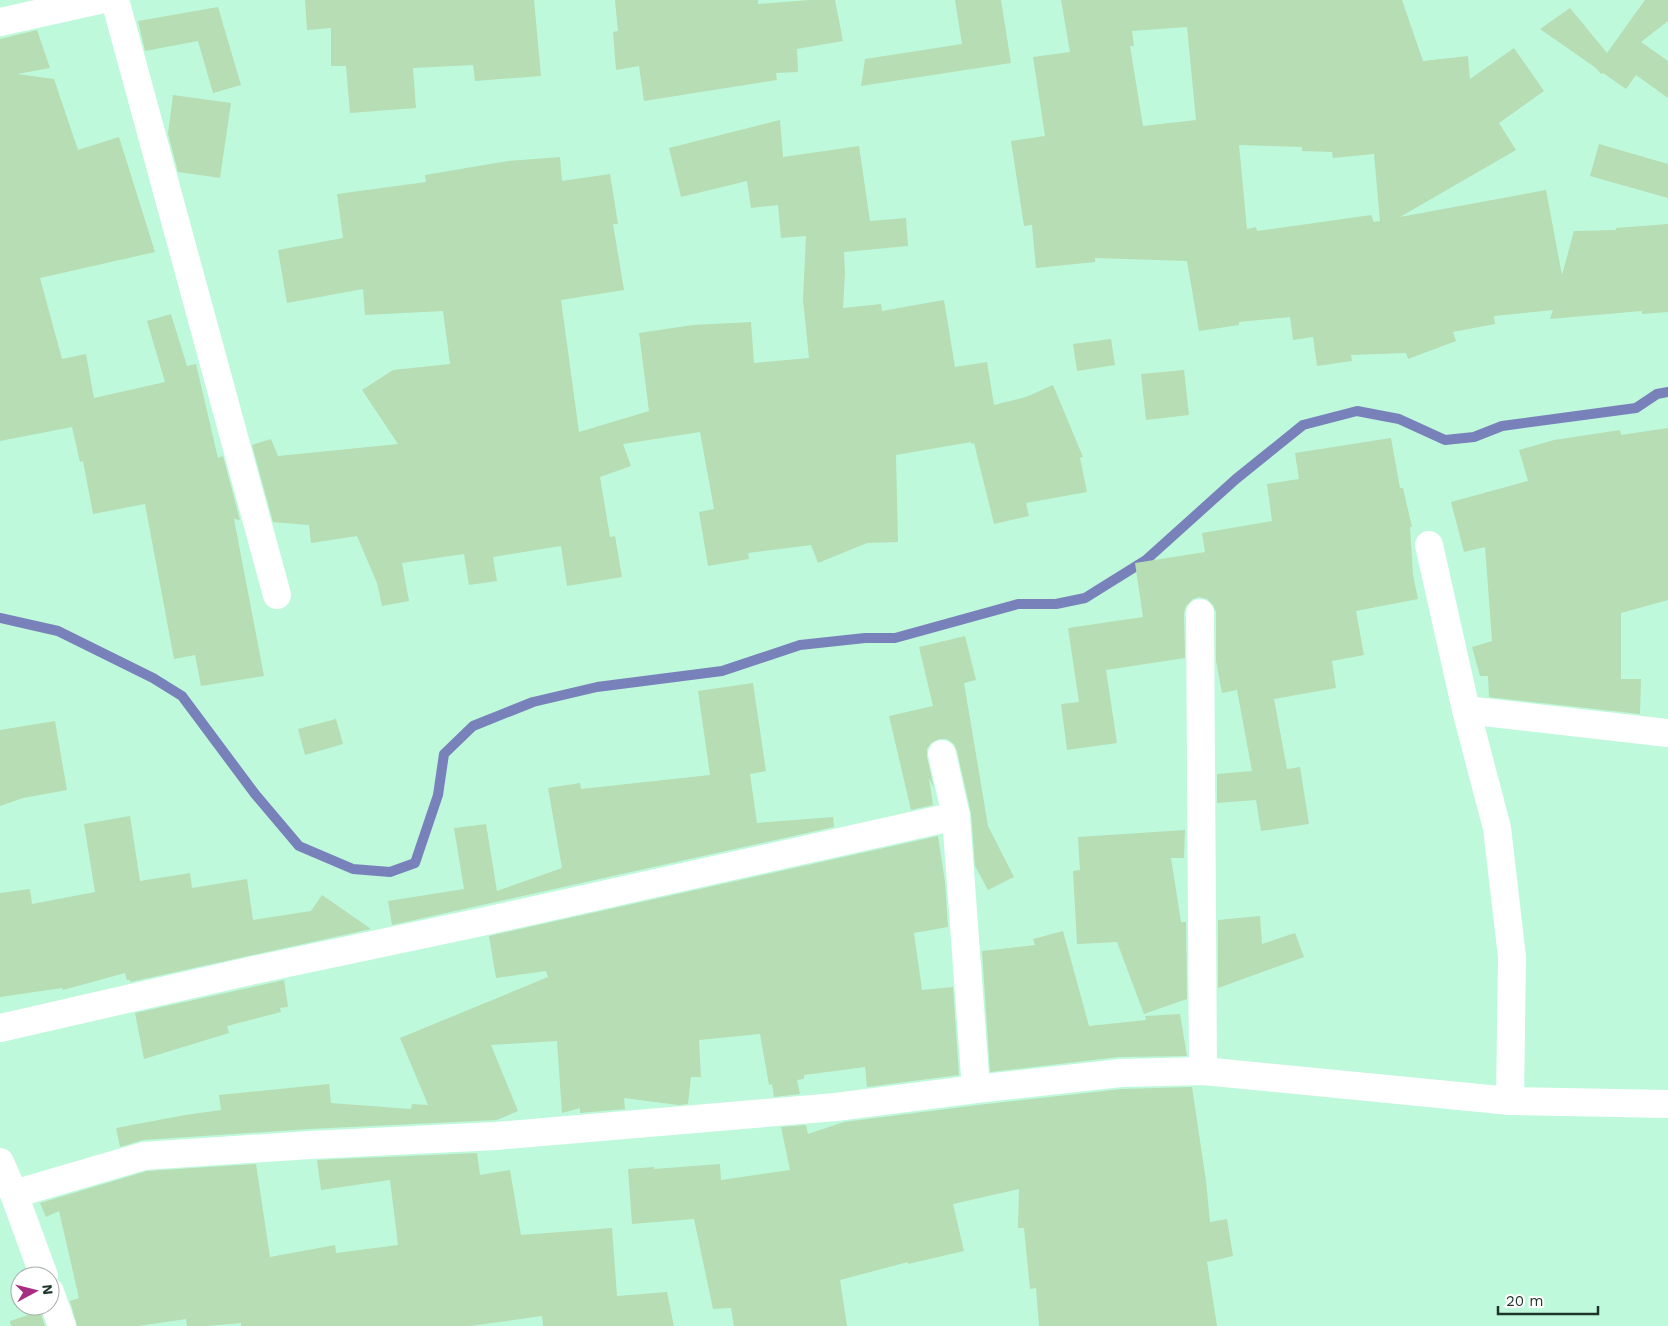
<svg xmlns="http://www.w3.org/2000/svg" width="1668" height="1326" font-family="'Work Sans',sans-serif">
  <rect width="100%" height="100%" fill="#bff9dc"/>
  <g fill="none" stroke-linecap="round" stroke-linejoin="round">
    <path stroke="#7981ba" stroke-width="10" d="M0,618L58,631L153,678L182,696L255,794L299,846L353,869L390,872L415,863L438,795L444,754L473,726L533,702L597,687L722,671L800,645L865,638H895L1018,604H1056L1085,598L1146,560L1236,479L1303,425L1357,411L1399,419L1445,440L1474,437L1502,426L1636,408L1657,394L1668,392"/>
  </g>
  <g fill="#b6ddb3" fill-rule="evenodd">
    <path d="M305,0H534L541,76L475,81L473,65L413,68L416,108L350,113L346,66H331V28L307,30Z"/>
    <path d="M615,0H758V4L809,0H835L843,41L797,49L798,72L776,73L777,80L644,101L639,66L616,70L613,32L618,31Z"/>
    <path d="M955,0H1001L1011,63L861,86L865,59L962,44Z"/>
    <path d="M1061,0H1402L1423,61L1468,56L1470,79L1514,48L1544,91L1499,123L1516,150L1400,217L1546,190L1562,275L1574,231L1616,230V228L1668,224V312L1642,314V311L1550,319L1553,310L1494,316L1495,324L1453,332L1456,341L1408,359L1406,353L1351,355L1352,361L1317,366L1313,337L1293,340L1290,317L1239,322V325L1199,331L1187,261L1095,258V262L1036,268L1032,225L1024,226L1011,141L1045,136L1033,57L1070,52ZM1187,27L1196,120L1143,126L1130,46H1134L1132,31ZM1239,145L1302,147V151L1332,152L1333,158L1374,154L1380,221L1374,222L1371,215L1257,231L1256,227L1247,229Z"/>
    <path d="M1645,0H1668V21L1641,42L1668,61V98L1636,75L1626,89L1603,73L1601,74L1596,68L1540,29L1570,8L1607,53Z"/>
    <path d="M218,7L241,85L213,93L198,41L145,51L138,21Z"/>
    <path d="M37,30L50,68L17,74L54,79L78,150L119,137L155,252L40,278L62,359L86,354L94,398L165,382L147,321L171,314L187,366L196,364L218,458L223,456L240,520L234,519L264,676L201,686L195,655L174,659L145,504L93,514L83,461L80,462L72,427L0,441V39Z"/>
    <path d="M173,95L231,103L220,178L178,172L168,134Z"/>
    <path d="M780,120L783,157L859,146L870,221L906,218L908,246L844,252L845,273L843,308L881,304L882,311L944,300L955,367L987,362L994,405L1026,397L1053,385L1083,457L1080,458L1087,492L1026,503L1029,516L994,524L974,443L971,444V442L896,455L898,542L867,543L818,563L811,545L748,553L749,559L708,566L699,512L714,509L700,432L623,444L631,466L600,477L610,537L615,536L622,577L567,586L561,546L493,557L497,581L469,585L464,554L402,563L409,601L382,606L377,583L357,536L311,543L309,525L273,522L252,445L271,439L278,456L398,444L362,390L393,370L450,364L443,311L365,315L363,289L287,303L278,250L343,238L337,194L426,182L425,175L508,161L560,157L562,181L610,174L618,224H613L624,290L561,300L579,432L649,411L639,333L693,325L751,322L754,363L809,358L803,300L806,236L781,238L778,205L751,208L747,181L681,197L669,148Z"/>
    <path d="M1599,144L1668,164V198L1590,176Z"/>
    <path d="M1111,339L1115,365L1077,371L1073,344Z"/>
    <path d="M1184,370L1189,415L1146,420L1141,374Z"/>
    <path d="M1668,428V600L1621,613V679H1641L1640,714L1489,697L1488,676H1480L1472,647L1492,641L1485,547L1464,552L1451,502L1528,481L1519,450L1554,440L1620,430L1621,435Z"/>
    <path d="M1391,438L1400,488H1403L1412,527H1410L1413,575L1418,599L1356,611L1364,655L1332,661L1336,688L1274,699L1287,769L1300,767L1309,824L1261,831L1256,800L1217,803V774L1252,771L1237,690L1222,693L1216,661V612L1213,605L1207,599L1199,597L1193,599L1186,606L1184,613L1185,658L1106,670L1117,743L1067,750L1061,704L1079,702L1068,628L1143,617L1135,563L1205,552L1202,533L1272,521L1267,484L1299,479L1295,453Z"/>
    <path d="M965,636L976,680L964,683L988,826L1014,877L988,890L975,866L971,813L957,751L954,744L947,739H939L931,743L927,749V757L934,788L929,778L933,805L911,810L889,716L933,706L919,647Z"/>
    <path d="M753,683L766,771L750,774L757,823L833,817L834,827L392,925L388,901L464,889L454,828L486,824L497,891L562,868L548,788L580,783L581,789L710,775L698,691Z"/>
    <path d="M336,719L343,744L305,755L298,729Z"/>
    <path d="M55,721L67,790L23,798L0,806V730Z"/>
    <path d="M130,816L140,881L190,873L192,888L247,879L253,920L311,911L322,895L371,929L130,982V980H127L125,973L63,990L62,988L0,997V893L30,889L32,904L95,892L84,824Z"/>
    <path d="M1185,830L1184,858H1171L1181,922H1186L1187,999L1144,1014L1117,942L1077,944L1073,871L1080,870L1078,837Z"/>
    <path d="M938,836L945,882L948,927L914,933L922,990L953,987L959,1075L867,1087L865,1067L804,1075V1079L797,1080L800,1094L774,1097L772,1084L769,1085L760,1034L699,1040L701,1077H691L688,1104L678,1105L624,1098L625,1109L580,1113V1108L562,1113L557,1041L491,1045L518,1111L497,1120L309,1129L143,1140L120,1147L116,1128L185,1115L221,1110L219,1095L329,1084L331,1103L411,1109L412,1104L428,1105L400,1038L548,977L546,971L496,978L489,936Z"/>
    <path d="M1260,916L1262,944L1295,933L1304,957L1218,988V920Z"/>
    <path d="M1063,931L1089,1026L1146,1020L1145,1016L1180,1014L1187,1056L1119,1057L990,1072L982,951L1035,945L1033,939Z"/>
    <path d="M284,980L288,1007L280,1008L281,1012L227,1026L229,1033L144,1059L135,1013Z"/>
    <path d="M1192,1087L1206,1181L1210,1222L1227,1219L1233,1256L1207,1262L1217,1326H1039L1036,1288L1030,1289L1024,1228H1018L1019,1189L953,1204L964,1251L908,1264V1262L840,1280L847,1326H734L731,1308L713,1309L694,1219L632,1224L628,1169L654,1167V1169L720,1164L721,1180L790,1170L781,1127L806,1125L808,1134L844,1122L978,1105L1122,1089Z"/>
    <path d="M477,1153L480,1175L510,1170L521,1235L612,1228L617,1296L667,1292L674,1326H543L542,1316L470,1326H241V1323L206,1326H187L186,1319L138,1326H77L70,1301L79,1298L59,1211L46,1217L40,1203L147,1171L256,1164L270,1257L335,1245L336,1253L398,1245L390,1180L321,1190L317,1160Z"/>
    <path d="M40,1311L45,1326H11L10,1321Z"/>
  </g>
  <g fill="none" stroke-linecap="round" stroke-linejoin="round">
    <g stroke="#fff" stroke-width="28">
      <path d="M115,0L277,595"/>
      <path d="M0,22L99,0"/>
      <path d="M1429,545L1466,710L1497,828L1512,957L1510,1101"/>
      <path d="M1200,613L1203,1071"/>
      <path d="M1466,710L1668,733"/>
      <path d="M942,754L956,816L976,1089"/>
      <path d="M0,1028L254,970L486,921L956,816"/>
      <path d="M0,1162L14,1194L44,1276"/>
      <path d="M14,1194L144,1156L310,1145L496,1136L836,1107L976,1089L1121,1073L1203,1071L1510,1101L1668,1104"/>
      <path d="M50,1292L62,1326"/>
    </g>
  </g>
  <g transform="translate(35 1291) rotate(83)"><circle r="24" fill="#ffffff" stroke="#a5aeaa"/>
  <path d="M0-4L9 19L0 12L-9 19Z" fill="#a72d82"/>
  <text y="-8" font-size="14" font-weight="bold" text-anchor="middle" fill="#1e352a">N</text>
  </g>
  <path d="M1498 1306v8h100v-8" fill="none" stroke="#1e352a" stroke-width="2.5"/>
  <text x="1506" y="1306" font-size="15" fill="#1e352a" stroke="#ffffff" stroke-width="4" paint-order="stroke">20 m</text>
</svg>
